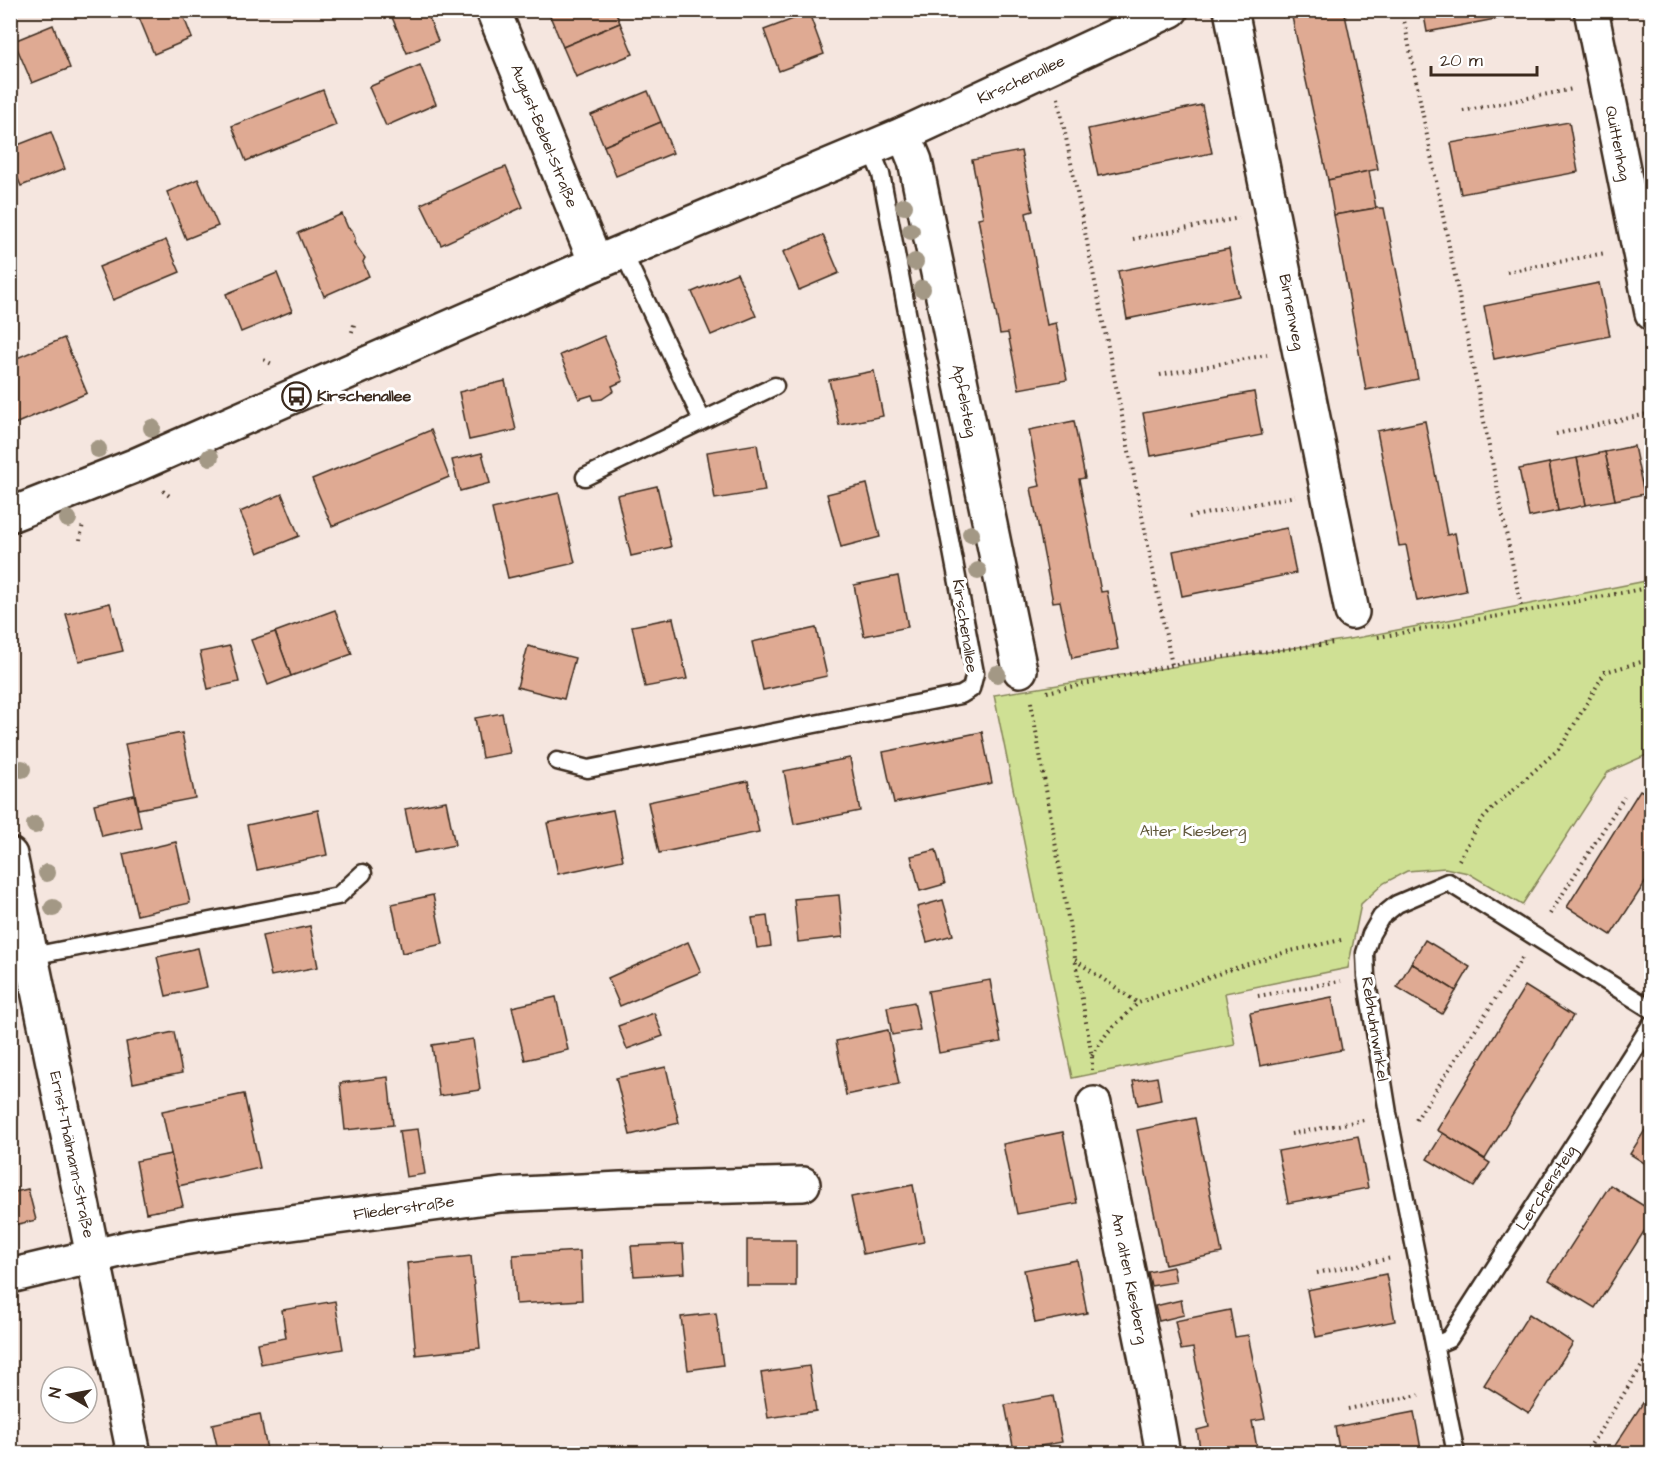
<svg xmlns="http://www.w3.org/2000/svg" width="1662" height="1464" font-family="'Architects Daughter',sans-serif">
  <rect width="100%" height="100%" fill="#f5e6df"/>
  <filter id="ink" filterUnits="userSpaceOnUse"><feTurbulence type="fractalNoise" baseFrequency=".0167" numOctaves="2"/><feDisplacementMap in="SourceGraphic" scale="12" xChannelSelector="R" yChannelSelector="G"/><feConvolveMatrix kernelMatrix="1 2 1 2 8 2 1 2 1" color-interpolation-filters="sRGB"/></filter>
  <g filter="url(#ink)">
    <path fill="#cfe094" stroke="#858559" stroke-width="1.5" d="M1651,580V753L1608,772L1522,905L1468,873L1445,868L1407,871L1384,883L1361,904L1348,968L1225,993L1235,1045L1072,1078L994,695L1362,637Z"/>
    <g fill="#dfaa93" stroke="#3b2a1e" stroke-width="1.5">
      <path d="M136,10H181L192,38L154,54Z"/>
      <path d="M389,10H426L438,41L407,53Z"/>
      <path d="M562,10H615L620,23L563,47L550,16Z"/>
      <path d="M1322,10H1344L1378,169L1328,180L1292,17Z"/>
      <path d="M1423,10H1542L1427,32Z"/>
      <path d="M809,13L824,54L779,71L764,30Z"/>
      <path d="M620,23L633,54L576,77L563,47Z"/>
      <path d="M53,25L70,68L32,83L14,41Z"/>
      <path d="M420,65L436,104L386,126L369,87Z"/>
      <path d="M323,90L336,125L246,161L232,126Z"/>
      <path d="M648,91L661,122L604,146L591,115Z"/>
      <path d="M1202,105L1212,153L1098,176L1088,129Z"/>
      <path d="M661,122L673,153L616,176L604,146Z"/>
      <path d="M1569,122L1578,172L1461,194L1451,143Z"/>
      <path d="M51,132L65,169L21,186L10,159V148Z"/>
      <path d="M1021,151L1033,211L1026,213L1047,325L1056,323L1067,380L1019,389L1008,333L1000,334L978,218L983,217L972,160Z"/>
      <path d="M506,167L523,207L441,245L421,204L486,174Z"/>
      <path d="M1369,171L1376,208L1334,215L1328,180Z"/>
      <path d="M198,179L218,226L186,239L167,192Z"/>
      <path d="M1376,208H1384L1418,379L1366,390L1334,215Z"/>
      <path d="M342,214L348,228L352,230L355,238L354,243L365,258L363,262L369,276L324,296L298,233Z"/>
      <path d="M823,235L839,273L799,290L783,252Z"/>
      <path d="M166,240L180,272L113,300L99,267Z"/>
      <path d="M1229,249L1239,296L1127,319L1118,271Z"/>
      <path d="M277,273L292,311L241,332L226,294Z"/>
      <path d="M737,273L756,316L711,335L692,292Z"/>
      <path d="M1599,283L1610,336L1494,359L1484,306Z"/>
      <path d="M604,336L623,381L612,386L614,391L602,399L594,400L592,395L579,399L560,355Z"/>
      <path d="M64,338L87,393L10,426V361Z"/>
      <path d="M874,371L883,416L839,425L829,380Z"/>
      <path d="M505,381L516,430L469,440L459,392Z"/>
      <path d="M1254,392L1262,435L1151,456L1143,413Z"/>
      <path d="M1074,421L1085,478L1079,479L1101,592L1107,591L1118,649L1072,658L1060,601L1053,602L1031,488L1040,486L1029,430Z"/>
      <path d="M1425,421L1447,535L1455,533L1466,591L1417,601L1406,545L1399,546L1377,431Z"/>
      <path d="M431,430L449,477L332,526L312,479Z"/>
      <path d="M757,444L765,491L715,499L707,452Z"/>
      <path d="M1634,446L1644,494L1615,500L1605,452Z"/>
      <path d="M1605,452L1615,500L1586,505L1577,458Z"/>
      <path d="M482,453L490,483L460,491L452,460Z"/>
      <path d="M1577,458L1586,505L1558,511L1549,463Z"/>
      <path d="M1549,463L1558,511L1529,517L1519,469Z"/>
      <path d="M867,484L880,537L841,547L827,494Z"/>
      <path d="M657,486L671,547L631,556L617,495Z"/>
      <path d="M559,493L575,563L508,578L492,509Z"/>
      <path d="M282,494L299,536L258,553L240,512Z"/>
      <path d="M1287,528L1296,573L1182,596L1173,551Z"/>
      <path d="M898,576L908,627L864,636L854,585Z"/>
      <path d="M110,603L123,651L79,661L66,614Z"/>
      <path d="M335,610L352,654L291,676L275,632Z"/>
      <path d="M673,618L687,679L645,687L632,626Z"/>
      <path d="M816,628L827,676L763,690L752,642Z"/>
      <path d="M275,632L291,676L268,685L251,640Z"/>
      <path d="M230,646L239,682L208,689L200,652Z"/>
      <path d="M528,646L575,658L564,699L517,687Z"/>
      <path d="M502,713L510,753L482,758L475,718Z"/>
      <path d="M982,732L992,783L894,803L883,752Z"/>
      <path d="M182,733L195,798L138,809L125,744Z"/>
      <path d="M850,758L860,811L794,824L784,771Z"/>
      <path d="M748,781L759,832L659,853L648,802Z"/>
      <path d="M1640,790L1652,797V872L1611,935L1567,907Z"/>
      <path d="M134,795L141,827L102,836L94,804Z"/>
      <path d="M446,801L455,845L414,853L405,809Z"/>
      <path d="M318,810L327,855L257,870L247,825Z"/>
      <path d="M613,810L623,860L558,874L547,823Z"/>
      <path d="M176,842L190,903L137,915L123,854Z"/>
      <path d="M936,850L945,884L920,891L911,856Z"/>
      <path d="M433,895L443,944L402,953L392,904Z"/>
      <path d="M839,895L843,937L798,942L794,899Z"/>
      <path d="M943,900L953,935L927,942L917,907Z"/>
      <path d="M767,916L771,946L757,948L752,918Z"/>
      <path d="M310,926L318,967L271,976L262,936Z"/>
      <path d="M1425,940L1470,967L1456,991L1411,963Z"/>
      <path d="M688,942L701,972L620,1006L608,978Z"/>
      <path d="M198,948L207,987L166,996L157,957Z"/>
      <path d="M1411,963L1456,991L1442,1014L1397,987Z"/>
      <path d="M990,980L1001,1042L939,1053L928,991Z"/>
      <path d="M1525,986L1573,1016L1485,1159L1437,1130Z"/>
      <path d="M556,997L568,1050L525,1060L512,1007Z"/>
      <path d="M1332,997L1342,1050L1260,1066L1250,1013Z"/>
      <path d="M914,1002L920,1030L892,1035L887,1007Z"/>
      <path d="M654,1013L663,1036L627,1049L618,1026Z"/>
      <path d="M888,1030L899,1084L846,1095L836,1041Z"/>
      <path d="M174,1032L182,1073L133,1083L126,1042Z"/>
      <path d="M473,1039L480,1090L439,1096L432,1045Z"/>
      <path d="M666,1067L679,1123L630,1135L616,1078Z"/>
      <path d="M388,1077L393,1125L345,1130L340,1083Z"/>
      <path d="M1157,1077L1161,1100L1138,1105L1133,1081Z"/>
      <path d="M244,1094L260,1168L178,1186L162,1111Z"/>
      <path d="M1195,1118L1222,1253L1165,1265L1137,1130Z"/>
      <path d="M1652,1119V1168L1630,1154Z"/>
      <path d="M418,1129L425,1174L406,1177L399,1131Z"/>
      <path d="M1063,1132L1077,1203L1017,1214L1003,1144Z"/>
      <path d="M1443,1133L1490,1163L1474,1187L1427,1159Z"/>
      <path d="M1358,1136L1368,1188L1288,1203L1278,1151Z"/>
      <path d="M171,1154L183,1206L146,1213L136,1161Z"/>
      <path d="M913,1185L924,1242L863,1254L851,1197Z"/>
      <path d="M1610,1185L1652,1211V1219L1595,1308L1549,1280Z"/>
      <path d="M28,1189L36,1220L10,1226V1193Z"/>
      <rect x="747" y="1240" width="49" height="46"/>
      <path d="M683,1244L685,1273L634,1276L631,1246Z"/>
      <path d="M580,1251L582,1300L516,1304L513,1255Z"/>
      <path d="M471,1256L480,1348L416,1355L407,1263Z"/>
      <path d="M1077,1260L1087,1313L1035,1323L1024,1270Z"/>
      <path d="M1173,1267L1176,1282L1151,1286L1148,1272Z"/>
      <path d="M1386,1274L1395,1321L1316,1337L1307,1290Z"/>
      <path d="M1181,1300L1184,1315L1159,1321L1155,1306Z"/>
      <path d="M335,1301L343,1349L261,1364L257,1343L286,1338L282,1310Z"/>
      <path d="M1230,1310L1235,1337L1248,1335L1265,1419L1252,1421L1257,1448L1230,1454H1201L1197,1430L1209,1427L1193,1348L1181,1350L1175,1321Z"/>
      <path d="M716,1313L723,1365L688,1370L681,1317Z"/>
      <path d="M1529,1314L1573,1343L1529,1413L1484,1385Z"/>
      <path d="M809,1366L816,1411L768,1418L761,1373Z"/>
      <path d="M1652,1389V1454H1611L1616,1444Z"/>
      <path d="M1053,1396L1062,1442L1014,1451L1005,1405Z"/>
      <path d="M1414,1412L1422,1454H1340L1335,1427Z"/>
      <path d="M260,1414L268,1454H219L212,1424Z"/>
      <path d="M953,1449L954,1454H926Z"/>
    </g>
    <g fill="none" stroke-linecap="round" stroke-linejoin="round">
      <defs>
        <g id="lane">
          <path d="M623,252L702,420"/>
          <path d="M585,477L775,386"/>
          <path d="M557,761L588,769L961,695L971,689L975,673L881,174L870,148"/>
          <path d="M32,956L338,896L363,873"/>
          <path id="s1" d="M1435,1345L1449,1339L1652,1023"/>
          <path d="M1456,1454L1388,1113L1366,976L1365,953L1371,934L1381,917L1397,904L1448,882L1652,1010"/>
        </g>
        <g id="street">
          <path id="s2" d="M493,10L596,263"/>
          <path id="s3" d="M1231,10L1352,612"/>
          <path id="s4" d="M1591,10L1652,313"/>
          <path id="s5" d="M904,134L915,161L1020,670"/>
          <path id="s6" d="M10,515L134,466L596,263L904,134L1171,10"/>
          <path id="s7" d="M10,855L134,1454"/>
          <path id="s8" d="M1094,1104L1146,1359L1163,1454"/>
          <path id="s9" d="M10,1276L128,1248L194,1236L501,1195L621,1189L803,1184"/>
        </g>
      </defs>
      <use href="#lane" stroke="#3b2a1e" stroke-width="21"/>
      <use href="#street" stroke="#3b2a1e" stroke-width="38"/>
      <g stroke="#3b2a1e" stroke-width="4" stroke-dasharray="1.5 4.5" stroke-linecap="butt">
        <path d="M1402,10L1522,612"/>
        <path d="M1058,98L1172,665"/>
        <path d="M1463,111L1573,89"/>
        <path d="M1133,239L1239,218"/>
        <path d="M1507,272L1605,253"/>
        <path d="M352,332L355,321"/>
        <path d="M264,360L274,365"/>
        <path d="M1160,375L1267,355"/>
        <path d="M1556,434L1652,413"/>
        <path d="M163,491L172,498"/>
        <path d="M1189,517L1295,496"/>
        <path d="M80,540L83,523"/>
        <path d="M1378,637L1522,612L1652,587"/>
        <path d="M1047,692L1191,661L1335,643"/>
        <path d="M1031,702L1092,1057V1070"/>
        <path d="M1459,860L1480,822L1495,806L1561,747L1605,672L1652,659"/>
        <path d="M1550,914L1624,797"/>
        <path d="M1075,960L1138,1003"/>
        <path d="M1258,996L1341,981"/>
        <path d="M1092,1056L1107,1033L1138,1003L1229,970L1286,952L1341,940"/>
        <path d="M1416,1120L1522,958"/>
        <path d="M1291,1134L1364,1120"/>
        <path d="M1317,1273L1392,1258"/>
        <path d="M1348,1409L1419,1395"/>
        <path d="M1585,1454L1652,1350"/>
      </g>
      <use href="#lane" stroke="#fff" stroke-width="16"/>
      <use href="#street" stroke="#fff" stroke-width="33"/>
    </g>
    <g fill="#a39885">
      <circle cx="904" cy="206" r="9"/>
      <circle cx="911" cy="231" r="9"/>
      <circle cx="915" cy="262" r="9"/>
      <circle cx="922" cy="289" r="9"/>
      <circle cx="152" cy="428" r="9"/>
      <circle cx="98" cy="449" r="9"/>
      <circle cx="210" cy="457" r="9"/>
      <circle cx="68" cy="519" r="9"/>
      <circle cx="971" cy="534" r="9"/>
      <circle cx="978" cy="571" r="9"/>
      <circle cx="997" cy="674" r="9"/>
      <circle cx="22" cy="769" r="9"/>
      <circle cx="35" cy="825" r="9"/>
      <circle cx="47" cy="873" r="9"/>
      <circle cx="53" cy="908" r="9"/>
    </g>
  </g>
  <defs>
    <symbol id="bus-ring" viewBox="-11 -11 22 22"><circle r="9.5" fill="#fff" stroke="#3b2a1e" stroke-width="1.5"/><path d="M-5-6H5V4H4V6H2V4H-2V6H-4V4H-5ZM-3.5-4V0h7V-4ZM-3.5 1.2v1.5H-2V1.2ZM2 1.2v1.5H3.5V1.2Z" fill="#3b2a1e"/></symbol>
  </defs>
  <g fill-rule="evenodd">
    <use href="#bus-ring" x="280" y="380" width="33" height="33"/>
  </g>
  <g text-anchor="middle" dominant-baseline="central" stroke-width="6" stroke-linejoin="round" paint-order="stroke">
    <g font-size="16" fill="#3b2a1e" stroke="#fff">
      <text stroke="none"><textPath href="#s6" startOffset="1101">Kirschenallee</textPath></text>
      <text stroke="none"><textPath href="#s2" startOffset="136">August-Bebel-Straße</textPath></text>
      <text stroke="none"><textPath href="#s4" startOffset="136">Quittenhag</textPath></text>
      <text stroke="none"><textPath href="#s3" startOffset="308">Birnenweg</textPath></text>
      <text stroke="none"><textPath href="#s5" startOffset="274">Apfelsteig</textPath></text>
      <text transform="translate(965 626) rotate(81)">Kirschenallee</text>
      <text transform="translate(1375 1029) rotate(81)">Rebhuhnwinkel</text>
      <text stroke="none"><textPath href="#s7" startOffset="306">Ernst-Thälmann-Straße</textPath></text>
      <text stroke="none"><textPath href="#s1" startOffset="195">Lerchensteig</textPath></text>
      <text stroke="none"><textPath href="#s9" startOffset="400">Fliederstraße</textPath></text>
      <text stroke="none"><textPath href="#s8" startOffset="178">Am alten Kiesberg</textPath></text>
    </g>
    <g font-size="16" font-weight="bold" fill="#3b2a1e" stroke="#fff" text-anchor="start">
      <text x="317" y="396">Kirschenallee</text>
    </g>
    <g font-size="16" fill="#60583c" stroke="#fff">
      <text x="1193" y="831">Alter Kiesberg</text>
    </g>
  </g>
  <rect width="1662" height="1464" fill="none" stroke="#fff" stroke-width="36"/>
  <rect x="18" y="18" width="1626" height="1428" fill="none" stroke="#3b2a1e" stroke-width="2" filter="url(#ink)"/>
  <g transform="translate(69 1395) rotate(280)"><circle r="28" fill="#ffffff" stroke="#b1aaa5" stroke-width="1.5"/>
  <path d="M0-4.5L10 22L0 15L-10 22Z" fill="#3b2a1e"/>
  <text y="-9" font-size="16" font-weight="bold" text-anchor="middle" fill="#3b2a1e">N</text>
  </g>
  <path d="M1431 66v9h106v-9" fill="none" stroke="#3b2a1e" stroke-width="3"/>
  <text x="1440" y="66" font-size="18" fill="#3b2a1e" stroke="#ffffff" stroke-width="4.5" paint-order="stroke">20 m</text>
</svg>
